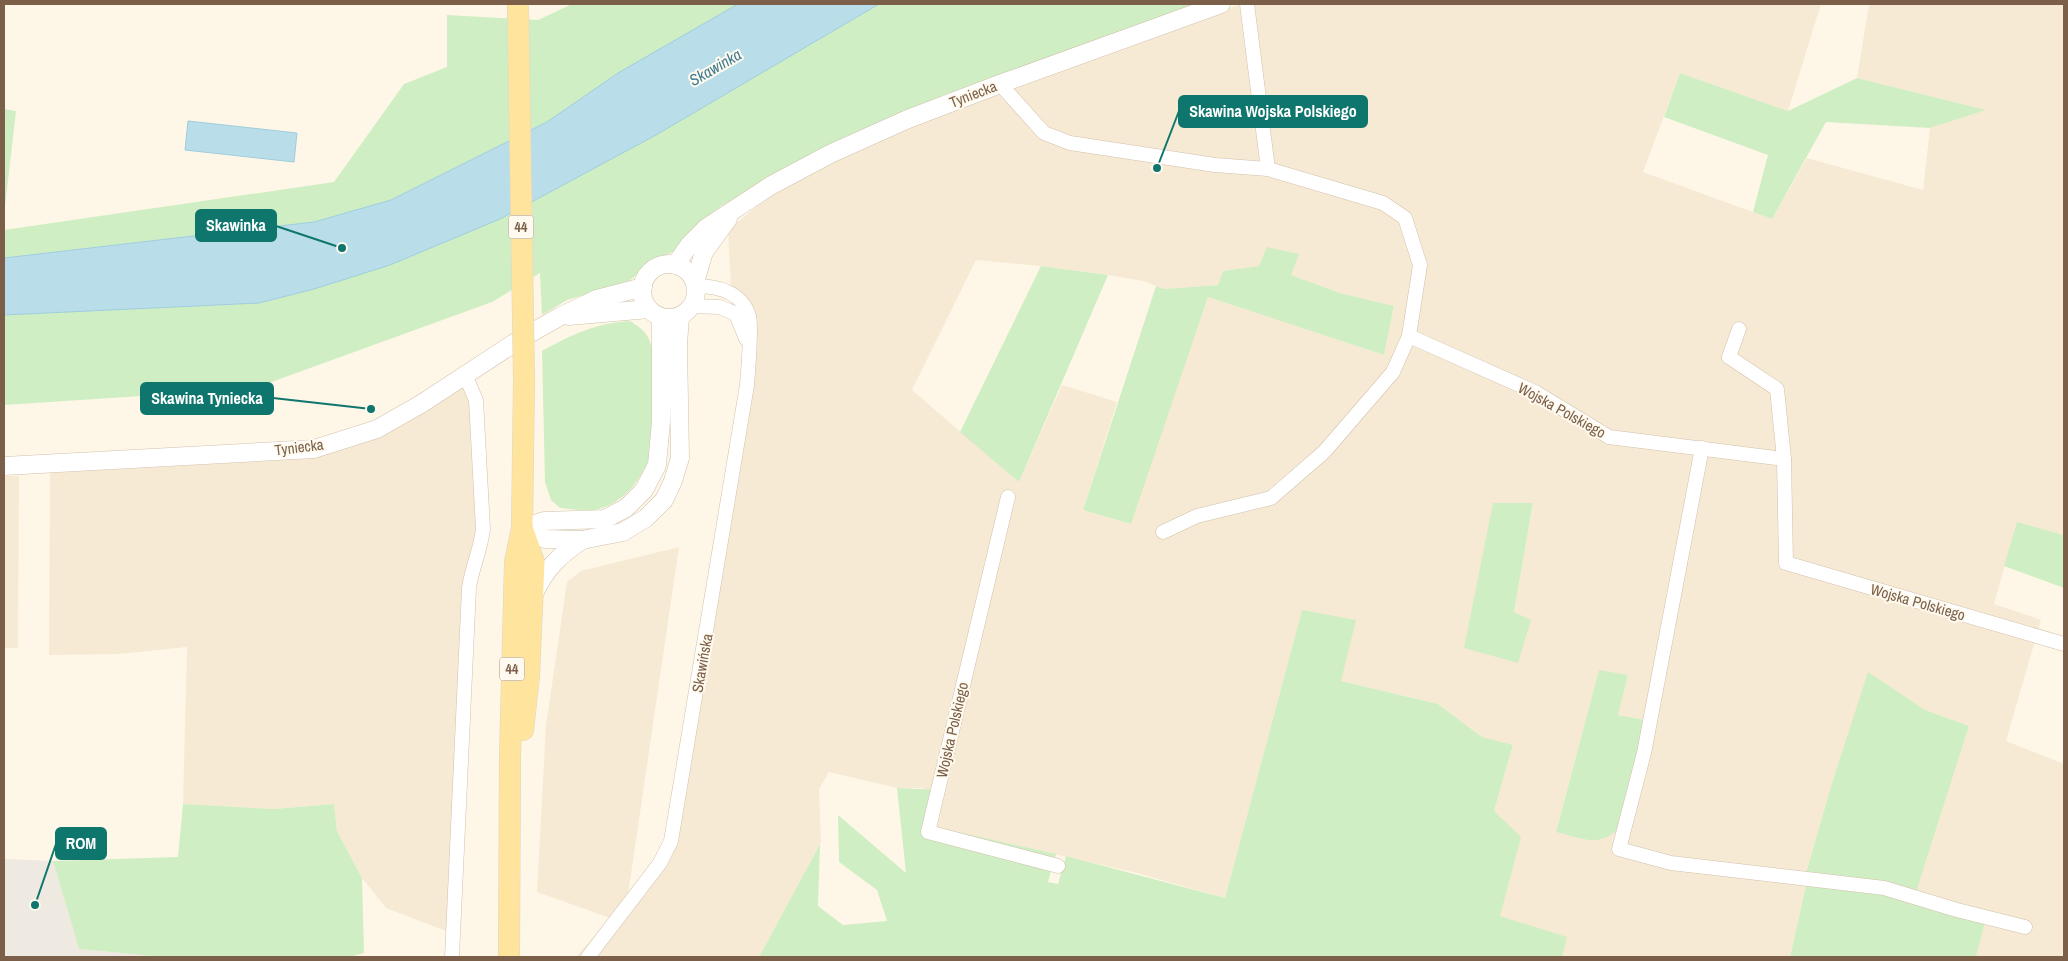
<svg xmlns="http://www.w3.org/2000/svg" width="2068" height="961" font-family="'Archivo Narrow',sans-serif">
  <rect width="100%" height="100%" fill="#fef7e7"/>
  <g fill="#f7ead4" fill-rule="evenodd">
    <path d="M1241,4H1821L1788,111L1680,73L1643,172L1772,219L1807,158L1923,190L1930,128L1985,110L1857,78L1869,4H2064V535L2017,523L1994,604L2041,620L2006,741L2064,764V957H1976L1984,922L1912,903L1969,726L1925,710L1869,673L1832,783L1806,873V886L1790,957H1490L1494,811L1513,746L1482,737L1438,704L1341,681L1302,610L1225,898L1137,873L936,827L923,788H897L829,772L819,789L821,842L759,957H576L610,918L537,892L546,725L567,582L581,571L679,547L628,895L662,853L743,380L742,347L733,326L728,230L774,192L833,160L914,125L1035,78ZM1267,248L1291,275L1340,293L1394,306L1384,355L1208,297L1130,524L1083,510L1117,402L1062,385L1019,482L912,390L976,260L1041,266L1108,275L1143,281L1164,289L1218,285L1223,271L1259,266ZM1494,503L1533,504L1514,612ZM1599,671L1628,675L1618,715L1645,720L1556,831Z"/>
    <path d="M472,380L480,535L451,933L386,908L362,878L337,831L334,804L274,809L183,804L187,647L119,654L49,655L50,473L285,460L316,455Z"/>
    <path d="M4,476H19L18,648H4Z"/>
  </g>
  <path fill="#eee9e1" d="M4,859L53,861L79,949L164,957H4Z"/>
  <g fill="#d0eec3">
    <path d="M572,4H738L618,73L547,122L391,200L314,222L4,258V230L334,182L404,84L447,67V15L538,20Z"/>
    <path d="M879,4H1201L941,96L826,148L721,206L698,224L676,250L649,264L628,282L567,300L542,315L540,273L492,302L266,384L218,391L4,405V315L259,303L314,289L390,265L500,219L656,135Z"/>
    <path d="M1680,73L1788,111L1857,78L1986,110L1930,128L1826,122L1772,219L1753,212L1768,155L1664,117Z"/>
    <path d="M4,109L16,111L4,215Z"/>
    <path d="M1267,247L1299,254L1291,275L1340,293L1394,306L1384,355L1208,297L1131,524L1083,510L1156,286L1164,289L1218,285L1223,271L1259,266Z"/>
    <path d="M1041,266L1108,275L1019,482L960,432Z"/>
    <path d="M630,321C643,329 649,334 652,349L657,350L649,459C640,482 621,505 595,510C584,511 571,509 560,508L551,500L545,482L542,351C571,335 596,323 630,321Z"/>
    <path d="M1493,503H1533L1514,612L1531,620L1518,663L1464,648Z"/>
    <path d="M2017,522L2064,535V588L2004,566Z"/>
    <path d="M1302,610L1356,620L1341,681L1438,704L1482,737L1513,745L1494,811L1521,837L1500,916L1567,937L1562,957H759L820,844L818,906L843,925L887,921L877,890L839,862L838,815L906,873L897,788L943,790L936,827L1056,854L1048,882L1058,884L1066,856L1225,898Z"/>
    <path d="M1599,670L1628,675L1618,715L1645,720L1639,754L1616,831C1597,848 1579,837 1556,832Z"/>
    <path d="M1868,672L1925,710L1969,726L1916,892L1806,873L1832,783Z"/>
    <path d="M183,804L274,809L334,804L337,831L362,878L364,953L349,957H164L79,949L53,861L178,857Z"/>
    <path d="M1806,886L1880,893L1985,922L1976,957H1790Z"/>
  </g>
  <g fill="#b9deea" stroke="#9ecddd">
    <path d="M738,4H879L656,135L500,219L390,265L314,289L259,303L4,315V258L314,222L391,200L547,122L618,73Z"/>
    <path d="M188,121L297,133L294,162L185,150Z"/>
  </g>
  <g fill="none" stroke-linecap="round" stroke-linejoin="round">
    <defs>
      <g id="minor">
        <path d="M1247,4L1268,169"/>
        <path d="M1000,84L1044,133L1070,143L1215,165L1268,169L1383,203L1405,218L1420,265L1409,336L1393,372L1324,452L1271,498L1197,516L1163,532"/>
        <path d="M692,306L720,307L736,314L746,339"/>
        <path d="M1739,329L1729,357L1777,389L1784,459"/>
        <path d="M1409,336L1535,392L1609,437L1784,459L1786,563L2064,644"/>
        <path d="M1702,448L1644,753L1619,849L1671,863L1884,888L1957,910L2025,927"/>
        <path d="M1008,497L928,832L1058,866"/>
        <path d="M452,957L469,588C472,567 481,549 483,529L476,400L465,375"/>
        <path d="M588,957L660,863L671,841L747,385C748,371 752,327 749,316C742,292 717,286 696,286"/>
      </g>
      <g id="tertiary">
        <circle cx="669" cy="291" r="27"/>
        <path d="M675,265L690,244L706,228L770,186L830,154L908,119L1000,84L1221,4"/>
        <path d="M695,282L704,252L728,219"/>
        <path d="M569,316L649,309"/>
        <path d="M4,466L314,449L377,429L421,404L522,338L561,316L597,299L643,287"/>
        <path d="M522,528L545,539L582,540L623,532L646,518L664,500L673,481L680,458L678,345L680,316"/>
        <path d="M522,528L544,521L605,519L626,508L644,490L657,465L661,421V317"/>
        <path d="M534,594C545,569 560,555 582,540"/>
      </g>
      <g id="primary">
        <path d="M518,4L519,74"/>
        <path d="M522,528L534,562L529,676L523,730"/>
        <path d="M509,957L510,756L515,562L522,528L524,380"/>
      </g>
    </defs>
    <use href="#minor" stroke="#d2c0ab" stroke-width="15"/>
    <use href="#tertiary" stroke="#d2c0ab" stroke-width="19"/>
    <use href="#primary" stroke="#ddd5cf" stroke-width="22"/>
    <use href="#minor" stroke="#fff" stroke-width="14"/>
    <use href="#tertiary" stroke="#fff" stroke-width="18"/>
    <use href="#primary" stroke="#ffe49d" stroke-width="21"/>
    <defs>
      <path id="primary-bridge" d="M519,74L524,380"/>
    </defs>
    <use href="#primary-bridge" stroke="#ddd5cf" stroke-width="22" stroke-linecap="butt"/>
    <use href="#primary-bridge" stroke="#ffe49d" stroke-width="21"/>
  </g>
  <g text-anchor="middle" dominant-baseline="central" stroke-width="4" stroke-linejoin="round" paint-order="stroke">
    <g fill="#fffaef" stroke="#a38e7a" stroke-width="1">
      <rect x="508.5" y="215.5" width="25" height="23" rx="4"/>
      <rect x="499.5" y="657.5" width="25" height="23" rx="4"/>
    </g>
    <g font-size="14" font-weight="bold" fill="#7b5f48">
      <text x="521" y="227">44</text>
      <text x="512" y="669">44</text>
    </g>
    <g font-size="15" fill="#7b5f48" stroke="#fffaef">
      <text transform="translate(973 94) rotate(-21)">Tyniecka</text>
      <text transform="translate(1562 410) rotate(29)">Wojska Polskiego</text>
      <text transform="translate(299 447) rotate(-7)">Tyniecka</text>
      <text transform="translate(1918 602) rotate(16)">Wojska Polskiego</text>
      <text transform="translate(702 663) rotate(-80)">Skawińska</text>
      <text transform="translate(952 730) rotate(-77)">Wojska Polskiego</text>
    </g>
    <g font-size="16" font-style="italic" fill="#407b90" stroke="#fffaef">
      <text transform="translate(715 67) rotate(-30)">Skawinka</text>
    </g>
  </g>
  <path fill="none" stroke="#0f766e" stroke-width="2" d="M1157 168L1179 111M342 248L276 226M371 409L273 398M35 905L56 844"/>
  <g fill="#0f766e" stroke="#fffaef" stroke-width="2">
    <circle cx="1157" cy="168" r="5"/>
    <circle cx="342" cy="248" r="5"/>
    <circle cx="371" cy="409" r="5"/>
    <circle cx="35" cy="905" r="5"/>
  </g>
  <g fill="#0f766e" stroke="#0f766e" stroke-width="2">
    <rect x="1179" y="96" width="188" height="31" rx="5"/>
    <rect x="196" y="210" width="80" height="31" rx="5"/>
    <rect x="141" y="383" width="132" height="31" rx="5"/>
    <rect x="56" y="828" width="50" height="31" rx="5"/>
  </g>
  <g font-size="16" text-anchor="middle" font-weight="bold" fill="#fff">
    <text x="1273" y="117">Skawina Wojska Polskiego</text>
    <text x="236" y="231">Skawinka</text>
    <text x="207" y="404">Skawina Tyniecka</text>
    <text x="81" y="849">ROM</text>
  </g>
  <rect width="2068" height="961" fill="none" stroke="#7b5f48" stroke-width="10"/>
</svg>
